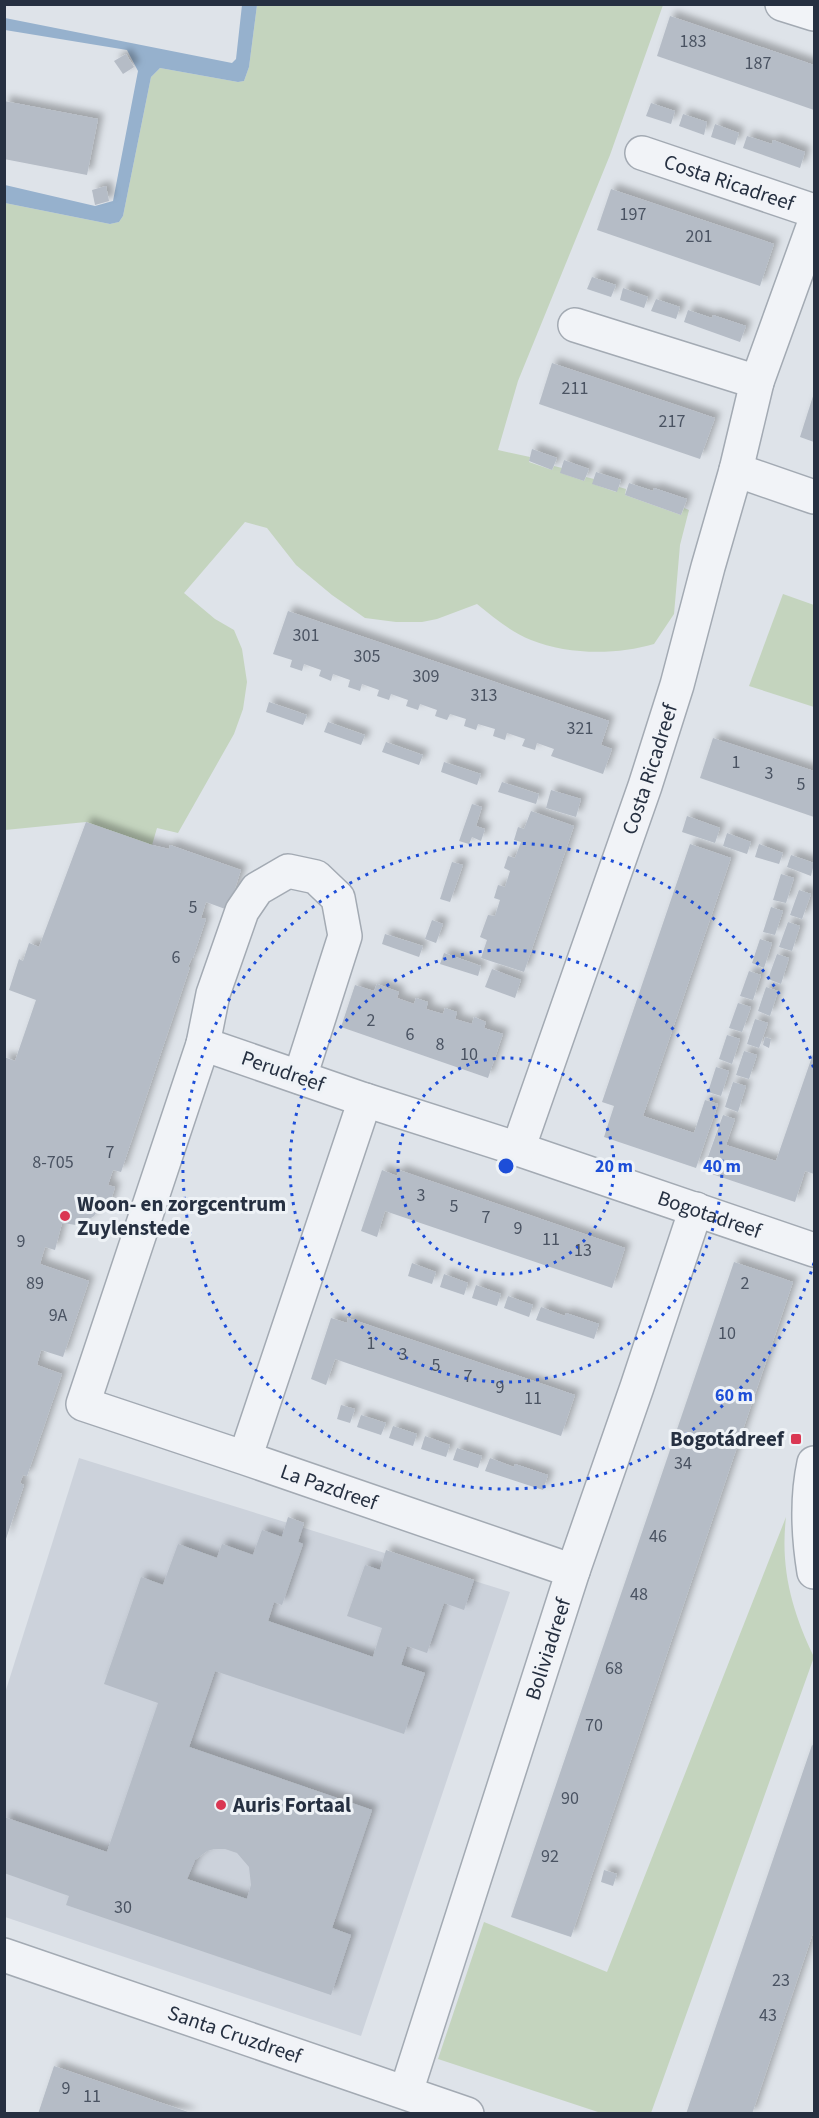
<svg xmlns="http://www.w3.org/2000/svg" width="819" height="2118" font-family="'Source Sans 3',sans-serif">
  <defs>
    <filter id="shadow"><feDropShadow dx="5.5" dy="-5.5" stdDeviation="3" flood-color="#0004"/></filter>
  </defs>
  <rect width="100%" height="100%" fill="#dee3e9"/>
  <path fill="#ccd2db" d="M79,1458L510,1592L361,2036L5,1917V1693Z"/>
  <g fill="#c4d4be">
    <path d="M257,5H663L610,155L518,381L498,450L530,457L529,462L552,470L554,466L562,468L561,473L584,481L586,477L594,479L593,484L616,492L619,487L626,489L625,495L681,515L684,508L689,510L680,545L674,614L654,644C617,655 568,655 531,640C511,632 493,617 477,604L437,619L422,622H396L365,618L332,595L296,565L267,528L245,522L184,593L215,619L234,630L242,649L247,682L243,709L234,734L178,833L157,828L152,845L86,822L5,830V203L110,224L119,222L123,216L151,77L160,68L238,82L244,81L249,67Z"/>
    <path d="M783,594L814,605V707L749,686Z"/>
    <path d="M786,1517C780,1569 792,1611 814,1657L651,2113H601L438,2059L484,1922L607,1972Z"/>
  </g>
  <path fill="#96b1cd" d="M242,5H257L249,67L244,81L238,82L160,68L151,77L123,216L119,222L110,224L5,203V185L95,206L113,201L138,71L127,50L5,30V18L232,63L236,59Z"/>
  <g fill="#b5bcc6" fill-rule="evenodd" filter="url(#shadow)">
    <path d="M670,16L814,65V110L657,56Z"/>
    <path d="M126,54L134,67L123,74L114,61Z"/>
    <path d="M4,101L98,119L87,175L4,159Z"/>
    <path d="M651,103L675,111L671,124L646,116Z"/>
    <path d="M683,114L707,122L704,135L679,126Z"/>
    <path d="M715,124L739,133L735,145L711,137Z"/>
    <path d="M747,136L772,144L773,140L805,152L800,168L743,148Z"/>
    <path d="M106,186L109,201L95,205L92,190Z"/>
    <path d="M611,189L774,244L760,286L597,230Z"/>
    <path d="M592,277L616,285L611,297L587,289Z"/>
    <path d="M623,288L648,297L644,308L620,300Z"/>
    <path d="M656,299L680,307L676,319L651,311Z"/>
    <path d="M688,310L712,318L713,315L746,326L740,342L684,322Z"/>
    <path d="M552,363L715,418L700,459L539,404Z"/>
    <path d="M814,393V442L800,437Z"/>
    <path d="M532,449L557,458L552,470L529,461Z"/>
    <path d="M564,460L589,469L584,481L560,473Z"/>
    <path d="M596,472L621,480L617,492L592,484Z"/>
    <path d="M629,483L653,491L654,488L687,499L681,515L625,495Z"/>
    <path d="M288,611L609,721L601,745L612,749L603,774L551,756L554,749L537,743L535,750L522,746L525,739L507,733L505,740L493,736L495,729L478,724L476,730L464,726L466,719L450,714L447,720L435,716L437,710L420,704L418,710L406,706L408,700L391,694L389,700L377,696L379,690L362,684L360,691L348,687L350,680L333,674L331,681L319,676L321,670L304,664L302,671L290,667L292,660L273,654Z"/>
    <path d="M269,702L307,715L303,725L266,712Z"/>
    <path d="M328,722L365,735L361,745L324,732Z"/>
    <path d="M713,738L814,771V817L700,778Z"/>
    <path d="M386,742L423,755L419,765L382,752Z"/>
    <path d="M444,762L481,774L477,785L441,772Z"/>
    <path d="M502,782L539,794L536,804L498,792Z"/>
    <path d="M551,790L581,799L576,817L546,808Z"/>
    <path d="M472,804L482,807L476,826L485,829L481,841L472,837L469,844L459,841Z"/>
    <path d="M531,811L574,826L524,972L481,958L487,940L480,937L488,915L495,916L500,900L494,898L498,885L505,887L510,871L504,868L508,856L515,858L521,842L514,840L518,827L524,829Z"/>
    <path d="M687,816L720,828L715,843L682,832Z"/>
    <path d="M86,822L152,845L169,849L170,845L241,870L228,910L206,902L201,918L206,919L193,958H192L188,967H190L121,1172L113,1170L108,1185L115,1187L109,1207L102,1204L94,1216L83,1223L76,1225L62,1223L55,1250L45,1247L40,1264L89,1281L63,1357L41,1350L37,1365L62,1374L27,1476L23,1475L20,1483L24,1485L5,1542L4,1057L15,1061L36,1000L9,990L19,959L23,961L29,943L39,947Z"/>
    <path d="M727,833L751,842L747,854L723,846Z"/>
    <path d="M690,844L731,858L643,1116L694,1133L705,1100L718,1104L696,1168L604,1137L614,1106L602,1102Z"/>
    <path d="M759,844L783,853L779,864L755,857Z"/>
    <path d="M791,855L814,863L811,876L787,867Z"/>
    <path d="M452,862L463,865L450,902L440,899Z"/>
    <path d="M781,874L794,878L786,903L773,900Z"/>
    <path d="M799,890L811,894L802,919L790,915Z"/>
    <path d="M771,907L783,911L775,935L763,932Z"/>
    <path d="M432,920L443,924L436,943L425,939Z"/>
    <path d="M788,922L800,926L792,951L779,947Z"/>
    <path d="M385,934L423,946L419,957L382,944Z"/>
    <path d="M760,939L772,943L764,968L752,963Z"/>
    <path d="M444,953L481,966L478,976L440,964Z"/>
    <path d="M777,954L789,958L781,984L768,979Z"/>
    <path d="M492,969L521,980L515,998L485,987Z"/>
    <path d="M749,971L761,975L753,1000L740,996Z"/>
    <path d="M377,984L399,992L397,998L414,1004L416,998L428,1002L426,1009L443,1014L445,1008L457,1012L455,1019L472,1024L474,1017L486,1022L484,1028L503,1034L488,1078L341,1027L355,985L374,991Z"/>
    <path d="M766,987L778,991L770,1016L758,1011Z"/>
    <path d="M738,1003L751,1007L742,1032L729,1028Z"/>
    <path d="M755,1019L768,1023L759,1048L747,1044Z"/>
    <path d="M727,1035L740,1039L732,1064L719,1059Z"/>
    <path d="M765,1037L771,1039L769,1048L763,1045Z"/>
    <path d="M744,1051L757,1055L749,1079L736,1075Z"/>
    <path d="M814,1051V1174L805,1171L795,1202L703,1171L723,1115L735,1119L726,1145L776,1161Z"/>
    <path d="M716,1067L729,1071L721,1096L708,1092Z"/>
    <path d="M733,1082L746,1086L738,1112L725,1107Z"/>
    <path d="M382,1170L397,1176L399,1170L625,1248L612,1288L385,1211L377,1237L361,1231Z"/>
    <path d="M734,1262L793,1282L571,1937L511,1917Z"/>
    <path d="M412,1263L436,1272L432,1284L408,1276Z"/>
    <path d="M444,1274L468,1283L464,1295L440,1287Z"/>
    <path d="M476,1285L501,1294L497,1306L472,1298Z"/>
    <path d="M508,1296L533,1305L529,1317L504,1308Z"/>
    <path d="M541,1307L565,1316L566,1313L599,1324L594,1339L536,1320Z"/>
    <path d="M331,1318L347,1323L348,1318L575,1395L561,1436L335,1359L326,1385L311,1379Z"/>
    <path d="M341,1405L355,1409L350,1423L337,1419Z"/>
    <path d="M361,1415L386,1423L381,1435L357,1427Z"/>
    <path d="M393,1426L417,1434L413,1446L389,1438Z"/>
    <path d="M425,1436L450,1445L446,1457L421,1449Z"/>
    <path d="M457,1448L482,1456L478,1468L453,1460Z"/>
    <path d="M490,1458L514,1467L515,1464L548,1475L543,1490L485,1471Z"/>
    <path d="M288,1517L304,1523L298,1542L303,1544L282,1605L274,1602L268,1621L373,1657L382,1628L347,1616L365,1565L380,1570L386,1550L474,1580L464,1610L444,1603L427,1653L407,1646L401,1665L425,1673L404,1734L215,1671L189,1747L372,1810L332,1928L351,1935L331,1995L66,1905L69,1896L4,1873V1817L107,1852L158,1703L104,1684L141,1577L163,1585L178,1544L217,1558L222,1544L253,1555L262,1530L282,1537ZM214,1849H225L237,1853L249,1867L251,1885L247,1899L187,1879L195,1860L207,1851Z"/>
    <path d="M812,1745L814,1746V1930L752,2114H686Z"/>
    <path d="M604,1870L617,1874L613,1886L601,1882Z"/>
    <path d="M54,2066L191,2113V2114H38Z"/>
  </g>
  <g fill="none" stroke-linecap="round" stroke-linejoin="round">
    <defs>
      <g id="minor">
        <path d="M782,4L814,14"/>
        <path id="s1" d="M642,153L814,211"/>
        <path d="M575,325L757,382"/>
        <path d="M736,470L814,497"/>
        <path d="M203,1044L213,994L242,911L257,889L288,871L316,877L338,898L345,936L300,1077"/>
        <path id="s2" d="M365,1100L518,1149L814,1250"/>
        <path id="s3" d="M518,1149L645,786L677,685L708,567L736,470L757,382L814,224"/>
        <path id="s4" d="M245,1458L365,1100L203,1044L83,1404L245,1458L573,1571"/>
        <path d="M814,1463C806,1500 808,1535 814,1572"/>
        <path id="s5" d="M4,1955L467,2114"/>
        <path id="s6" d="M406,2092L573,1571L637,1387L696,1209"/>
      </g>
    </defs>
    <use href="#minor" stroke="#a3aab3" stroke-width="36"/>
    <use href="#minor" stroke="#f1f3f7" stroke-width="33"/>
  </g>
  <g fill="none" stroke="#1d4ed8" stroke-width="3" stroke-dasharray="3 6">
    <circle cx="506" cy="1166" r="108"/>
    <circle cx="506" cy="1166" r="216"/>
    <path d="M814 1263A323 323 0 1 1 814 1069"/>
  </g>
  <g fill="#da3753" stroke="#eef2f6" stroke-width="2">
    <circle cx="65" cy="1216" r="6"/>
    <rect x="790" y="1433" width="12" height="12" rx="3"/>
    <circle cx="221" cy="1805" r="6"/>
  </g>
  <g text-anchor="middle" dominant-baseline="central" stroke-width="6" stroke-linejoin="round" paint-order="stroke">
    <g font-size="18" fill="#4a5362">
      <text x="693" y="41">183</text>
      <text x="758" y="63">187</text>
      <text x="633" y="214">197</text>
      <text x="699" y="236">201</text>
      <text x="575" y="388">211</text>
      <text x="672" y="421">217</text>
      <text x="306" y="635">301</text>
      <text x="367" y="656">305</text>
      <text x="426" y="676">309</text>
      <text x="484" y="695">313</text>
      <text x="580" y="728">321</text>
      <text x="736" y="762">1</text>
      <text x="769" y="773">3</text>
      <text x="801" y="784">5</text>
      <text x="193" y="907">5</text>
      <text x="176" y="957">6</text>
      <text x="371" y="1020">2</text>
      <text x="410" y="1034">6</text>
      <text x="440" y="1044">8</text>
      <text x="469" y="1054">10</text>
      <text x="110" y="1152">7</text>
      <text x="53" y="1162">8-705</text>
      <text x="421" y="1195">3</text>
      <text x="454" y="1206">5</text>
      <text x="486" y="1217">7</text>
      <text x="518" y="1228">9</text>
      <text x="551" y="1239">11</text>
      <text x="21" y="1241">9</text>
      <text x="583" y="1250">13</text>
      <text x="35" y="1283">89</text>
      <text x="745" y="1283">2</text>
      <text x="58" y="1315">9A</text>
      <text x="727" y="1333">10</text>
      <text x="371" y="1343">1</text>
      <text x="403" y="1354">3</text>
      <text x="436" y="1365">5</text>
      <text x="468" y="1376">7</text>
      <text x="500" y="1387">9</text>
      <text x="533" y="1398">11</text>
      <text x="683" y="1463">34</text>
      <text x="658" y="1536">46</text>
      <text x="639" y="1594">48</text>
      <text x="614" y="1668">68</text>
      <text x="594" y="1725">70</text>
      <text x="570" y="1798">90</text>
      <text x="550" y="1856">92</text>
      <text x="123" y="1907">30</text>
      <text x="781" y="1980">23</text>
      <text x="768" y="2015">43</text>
      <text x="66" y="2088">9</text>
      <text x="92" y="2096">11</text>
    </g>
    <g font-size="21" fill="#263041" stroke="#eef2f6">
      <text stroke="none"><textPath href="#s1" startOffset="92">Costa Ricadreef</textPath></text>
      <text stroke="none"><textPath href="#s3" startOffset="402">Costa Ricadreef</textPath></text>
      <text transform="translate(283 1071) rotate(19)">Perudreef</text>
      <text stroke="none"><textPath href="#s2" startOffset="363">Bogotadreef</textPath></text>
      <text stroke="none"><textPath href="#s4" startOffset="1188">La Pazdreef</textPath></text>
      <text stroke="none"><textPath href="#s6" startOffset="465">Boliviadreef</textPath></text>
      <text stroke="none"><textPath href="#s5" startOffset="244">Santa Cruzdreef</textPath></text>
    </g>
    <g font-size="21" font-weight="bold" fill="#263041" stroke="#eef2f6" text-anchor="start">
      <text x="77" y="1204">Woon- en zorgcentrum<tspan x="77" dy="24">Zuylenstede</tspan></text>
      <text x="784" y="1439" text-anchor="end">Bogotádreef</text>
      <text x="233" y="1805">Auris Fortaal</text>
    </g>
  </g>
  <circle cx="506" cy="1166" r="9" fill="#1d4ed8" stroke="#eef2f6" stroke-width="3"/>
  <g font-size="18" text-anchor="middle" font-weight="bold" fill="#1d4ed8" stroke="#eef2f6" stroke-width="6" stroke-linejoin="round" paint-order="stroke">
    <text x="614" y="1172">20 m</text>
    <text x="722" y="1172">40 m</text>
    <text x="734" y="1401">60 m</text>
  </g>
  <rect width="819" height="2118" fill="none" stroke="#263041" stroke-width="12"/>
</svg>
